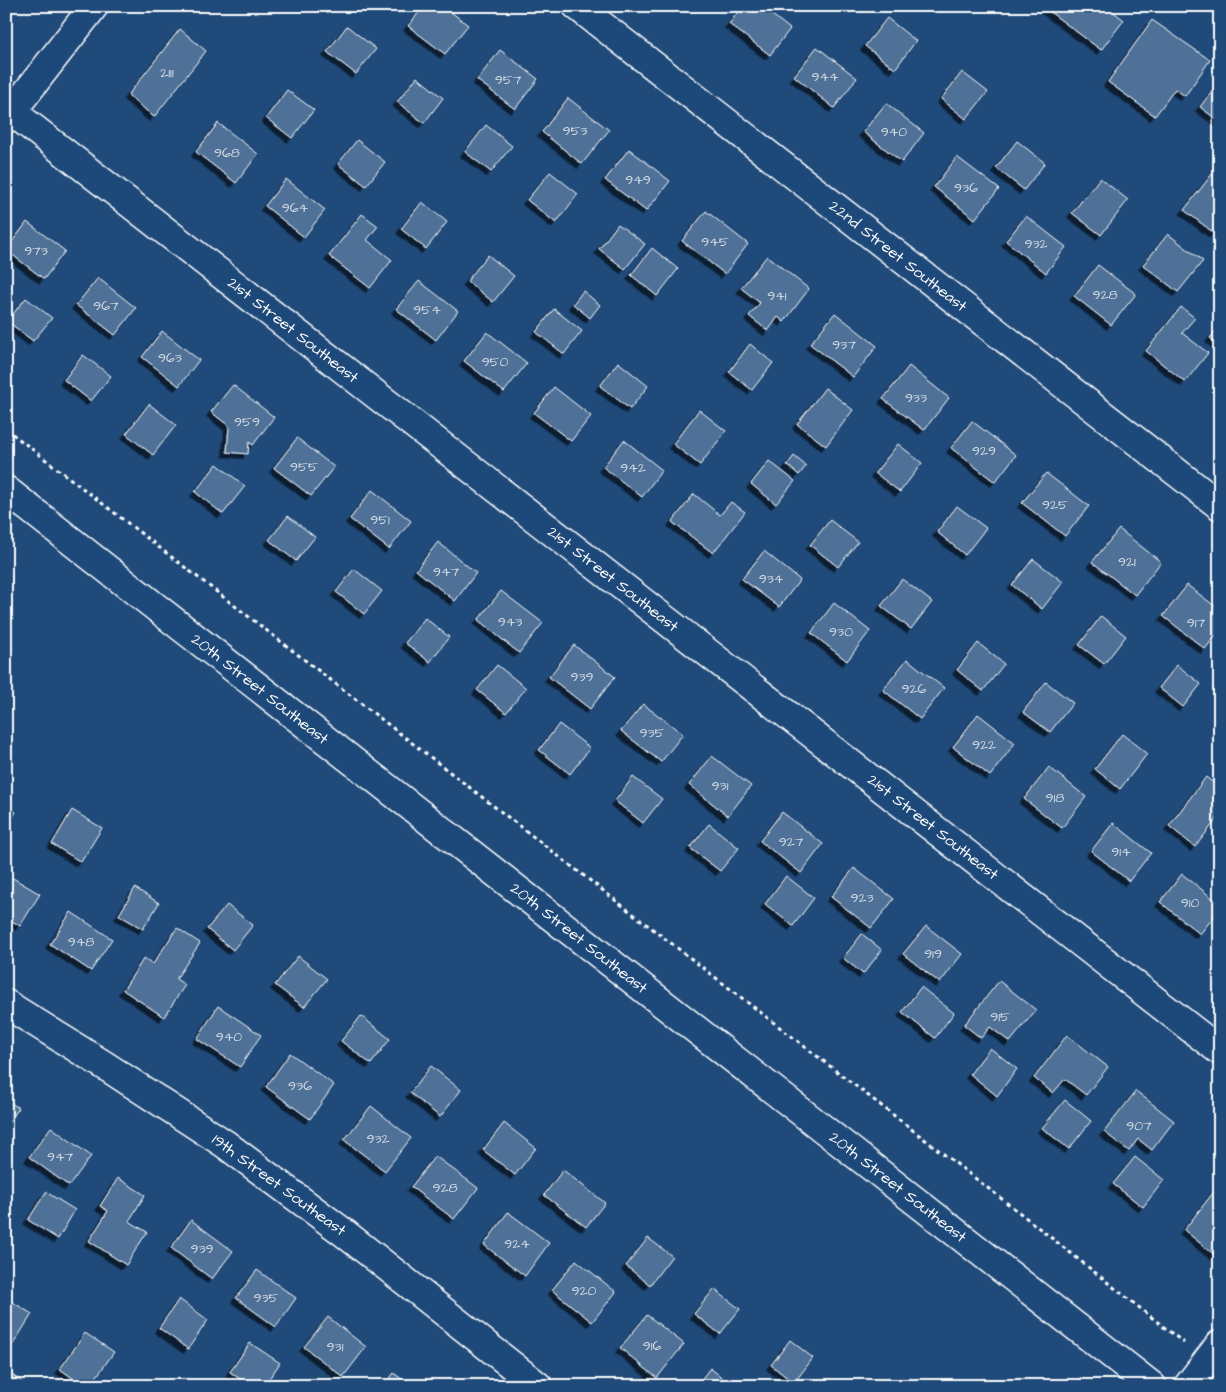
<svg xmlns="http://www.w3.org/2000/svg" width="1226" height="1392" font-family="'Architects Daughter',sans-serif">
  <defs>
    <filter id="shadow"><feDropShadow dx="-4.5" dy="4.5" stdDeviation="0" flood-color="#0009"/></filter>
  </defs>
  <rect width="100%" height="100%" fill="#1f4a7a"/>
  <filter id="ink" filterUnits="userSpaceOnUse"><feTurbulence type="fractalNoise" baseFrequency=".02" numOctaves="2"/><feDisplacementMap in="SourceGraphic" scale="10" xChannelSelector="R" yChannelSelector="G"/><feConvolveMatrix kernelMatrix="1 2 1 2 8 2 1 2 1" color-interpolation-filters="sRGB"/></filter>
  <g filter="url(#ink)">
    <g fill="#507197" stroke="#fff" filter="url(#shadow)">
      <path d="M424,6H443L468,25L445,54L408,26Z"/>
      <path d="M743,6H761L790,29L770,55L729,24Z"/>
      <path d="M1048,6H1106L1124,20L1101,50L1046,9Z"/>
      <path d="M887,18L916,41L895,69L865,46Z"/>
      <path d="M1152,20L1210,60L1185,96L1175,89L1155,116L1108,82Z"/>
      <path d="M347,26L376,49L356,74L327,52Z"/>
      <path d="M180,29L206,51L154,117L128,95Z"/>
      <path d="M817,47L857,78L834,108L794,76Z"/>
      <path d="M500,50L538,79L515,109L477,80Z"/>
      <path d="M962,72L988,92L966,119L941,99Z"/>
      <path d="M417,77L443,98L424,123L397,102Z"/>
      <path d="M1220,80V122L1200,107Z"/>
      <path d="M287,90L314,110L292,138L266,118Z"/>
      <path d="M568,98L609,130L582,164L542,132Z"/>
      <path d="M886,103L924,133L902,162L863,132Z"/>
      <path d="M218,123L258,154L236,183L196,152Z"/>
      <path d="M486,125L512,146L491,172L465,152Z"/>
      <path d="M357,140L385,162L366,186L338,164Z"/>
      <path d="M1017,141L1045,163L1024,190L996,168Z"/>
      <path d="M629,149L670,181L646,211L605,180Z"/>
      <path d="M957,157L999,189L975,219L934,187Z"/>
      <path d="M1220,164V225L1214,233L1184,210Z"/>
      <path d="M550,172L578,194L556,223L527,200Z"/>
      <path d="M1100,178L1128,200L1101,235L1072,213Z"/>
      <path d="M286,179L325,210L304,237L265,206Z"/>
      <path d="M422,202L447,222L426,249L401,229Z"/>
      <path d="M706,211L748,244L725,274L682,241Z"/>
      <path d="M362,214L378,226L367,240L392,260L370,288L329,256Z"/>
      <path d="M1026,216L1066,247L1046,273L1006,241Z"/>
      <path d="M27,222L65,251L44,279L6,250Z"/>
      <path d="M618,224L645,244L625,269L599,249Z"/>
      <path d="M1168,234L1203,261L1178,292L1143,265Z"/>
      <path d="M652,248L678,269L657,296L631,275Z"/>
      <path d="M488,255L514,276L493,302L467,281Z"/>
      <path d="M767,256L809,289L784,322L778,317L768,331L749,316L760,303L741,288Z"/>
      <path d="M1098,265L1136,294L1111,325L1074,296Z"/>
      <path d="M98,278L136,308L115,335L76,305Z"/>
      <path d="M419,281L458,311L436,340L396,309Z"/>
      <path d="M583,291L600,305L590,318L573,304Z"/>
      <path d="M26,298L52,318L33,341L7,321Z"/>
      <path d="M1181,307L1195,318L1182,333L1208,353L1185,382L1146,351Z"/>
      <path d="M554,309L582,331L564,354L536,332Z"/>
      <path d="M835,313L877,346L853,377L810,344Z"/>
      <path d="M1220,325V346L1210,338Z"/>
      <path d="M162,331L199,360L179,386L142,357Z"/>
      <path d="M487,332L527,363L504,392L464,361Z"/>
      <path d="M750,344L773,363L752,390L729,372Z"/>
      <path d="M83,355L111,376L91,401L64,380Z"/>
      <path d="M618,362L648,386L630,409L600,386Z"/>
      <path d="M909,366L949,398L924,430L883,399Z"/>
      <path d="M233,385L274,417L253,445L249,442L248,454L227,452L229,426L211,412Z"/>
      <path d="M554,387L591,416L571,441L534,413Z"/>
      <path d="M825,388L853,410L826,446L797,424Z"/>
      <path d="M149,404L176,425L153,455L126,434Z"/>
      <path d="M699,410L726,431L700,465L673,444Z"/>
      <path d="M972,421L1016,455L995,482L951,448Z"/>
      <path d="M297,438L334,467L311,496L274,468Z"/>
      <path d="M624,440L662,470L642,497L603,467Z"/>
      <path d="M898,444L922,463L900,492L875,473Z"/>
      <path d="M794,456L806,466L799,475L787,465Z"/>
      <path d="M769,461L795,481L776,504L751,484Z"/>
      <path d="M217,464L245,486L223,514L195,492Z"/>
      <path d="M1046,473L1089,506L1065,536L1022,503Z"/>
      <path d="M372,490L411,521L389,549L350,519Z"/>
      <path d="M694,494L720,515L731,502L745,512L713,553L672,522Z"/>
      <path d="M957,506L986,528L965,555L937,532Z"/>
      <path d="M288,516L315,537L296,561L269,540Z"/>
      <path d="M830,520L858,542L838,567L810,545Z"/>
      <path d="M1119,529L1161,562L1135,595L1092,562Z"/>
      <path d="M438,542L476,573L455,601L416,570Z"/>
      <path d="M764,551L800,580L779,607L742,579Z"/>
      <path d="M1033,559L1063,582L1042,609L1012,585Z"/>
      <path d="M354,569L382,591L364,614L336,592Z"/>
      <path d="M902,579L932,602L911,629L881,606Z"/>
      <path d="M1187,585L1220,610V630L1205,649L1163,616Z"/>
      <path d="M501,591L543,623L519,653L478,620Z"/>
      <path d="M834,603L870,631L847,661L811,633Z"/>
      <path d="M1101,616L1126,636L1104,664L1079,645Z"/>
      <path d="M425,618L449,637L430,662L405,643Z"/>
      <path d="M978,643L1004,664L983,691L957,670Z"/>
      <path d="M574,645L615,677L590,709L549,677Z"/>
      <path d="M907,659L944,688L920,719L883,690Z"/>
      <path d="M497,665L526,688L506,713L477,690Z"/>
      <path d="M1177,665L1201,684L1183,707L1159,688Z"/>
      <path d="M1046,682L1073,703L1050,732L1023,712Z"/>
      <path d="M643,704L683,734L661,762L621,731Z"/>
      <path d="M978,714L1015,743L990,776L953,747Z"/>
      <path d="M559,724L590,748L570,774L539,750Z"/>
      <path d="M1122,734L1147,754L1120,789L1095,769Z"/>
      <path d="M712,756L751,786L728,816L689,785Z"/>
      <path d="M1049,767L1086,797L1062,828L1024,799Z"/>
      <path d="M633,777L662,799L643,823L615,801Z"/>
      <path d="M1206,777L1220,788V815L1195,847L1169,826Z"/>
      <path d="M6,807L16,812L6,828Z"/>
      <path d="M72,810L102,828L81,862L52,844Z"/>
      <path d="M782,812L823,844L801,873L760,841Z"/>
      <path d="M1113,823L1151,853L1129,881L1091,851Z"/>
      <path d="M709,824L739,848L720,871L690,848Z"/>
      <path d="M854,868L894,899L871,928L831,897Z"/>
      <path d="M6,874L40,894L20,926L6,917Z"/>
      <path d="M1182,874L1220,904V909L1200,934L1160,902Z"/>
      <path d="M786,876L814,898L793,926L765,904Z"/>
      <path d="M135,888L159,903L143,929L119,915Z"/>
      <path d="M227,905L253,925L233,950L207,929Z"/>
      <path d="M71,912L112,939L91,971L50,944Z"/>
      <path d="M926,926L962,954L940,983L903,954Z"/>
      <path d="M177,928L200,943L176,979L185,985L164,1017L123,990L144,958L153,964Z"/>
      <path d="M862,934L882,950L863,974L843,958Z"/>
      <path d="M298,956L327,979L304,1007L275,985Z"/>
      <path d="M999,981L1036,1010L1010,1042L990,1027L981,1038L964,1025Z"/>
      <path d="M921,987L954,1013L935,1038L902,1012Z"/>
      <path d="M218,1006L261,1035L240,1067L197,1039Z"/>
      <path d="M361,1016L390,1039L371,1064L341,1041Z"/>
      <path d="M1067,1035L1108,1067L1086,1095L1065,1079L1053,1093L1034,1078Z"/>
      <path d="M990,1048L1017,1069L997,1096L970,1074Z"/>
      <path d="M290,1053L334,1085L310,1119L266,1087Z"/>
      <path d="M431,1066L461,1090L440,1117L410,1093Z"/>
      <path d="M1136,1091L1174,1121L1152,1150L1138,1139L1129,1151L1104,1132Z"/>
      <path d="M6,1100L19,1108L6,1127Z"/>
      <path d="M1065,1100L1091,1121L1069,1149L1042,1128Z"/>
      <path d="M371,1106L411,1138L385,1171L344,1140Z"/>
      <path d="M504,1123L536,1148L515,1175L483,1150Z"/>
      <path d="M51,1127L91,1156L69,1186L29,1157Z"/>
      <path d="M435,1156L478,1188L454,1219L411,1187Z"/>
      <path d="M1135,1157L1164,1180L1143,1207L1113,1184Z"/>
      <path d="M563,1170L605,1203L586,1227L544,1195Z"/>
      <path d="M118,1178L145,1195L129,1221L147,1232L126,1265L89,1241L108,1211L100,1206Z"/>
      <path d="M1220,1184V1251L1216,1256L1184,1230Z"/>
      <path d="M46,1192L75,1210L58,1239L28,1220Z"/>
      <path d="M508,1212L549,1243L525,1276L484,1245Z"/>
      <path d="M191,1220L233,1251L212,1279L171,1248Z"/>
      <path d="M648,1238L672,1256L650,1285L626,1266Z"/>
      <path d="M576,1260L616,1292L592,1322L552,1290Z"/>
      <path d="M257,1270L296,1298L276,1327L236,1298Z"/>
      <path d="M714,1289L740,1309L720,1334L694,1314Z"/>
      <path d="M6,1298L32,1314L12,1346L6,1343Z"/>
      <path d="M179,1299L208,1320L188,1349L159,1328Z"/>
      <path d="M647,1315L684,1344L657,1378L620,1348Z"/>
      <path d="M328,1317L366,1347L343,1377L304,1347Z"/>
      <path d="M85,1333L114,1352L90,1386H84L60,1369Z"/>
      <path d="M790,1340L813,1358L794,1383L771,1365Z"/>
      <path d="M250,1343L280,1363L264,1386H250L230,1372Z"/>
      <path d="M710,1368L733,1386H696Z"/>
      <path d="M394,1373L410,1386H384Z"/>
      <path d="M11,1374L27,1386H6V1380Z"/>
    </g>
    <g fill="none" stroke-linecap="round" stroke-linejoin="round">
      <defs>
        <g id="minor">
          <path d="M577,6L1220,506"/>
          <path d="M6,107L1220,1051"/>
          <path d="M6,119L94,6"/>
          <path d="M6,490L1152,1386"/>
          <path d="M6,1004L104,1065L225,1144L343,1232L538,1386"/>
          <path d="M1188,1386L1220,1344"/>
        </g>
      </defs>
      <use href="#minor" stroke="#fff" stroke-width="31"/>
      <path stroke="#fff" stroke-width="3" stroke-dasharray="4 4" stroke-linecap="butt" d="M6,429L1020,1213L1184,1343"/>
      <use href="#minor" stroke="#1f4a7a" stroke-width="28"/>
    </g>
  </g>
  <g text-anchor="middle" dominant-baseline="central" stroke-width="4" stroke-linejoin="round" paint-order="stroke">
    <g font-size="14" fill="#d3dce5">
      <text x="167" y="73">2111</text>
      <text x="825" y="77">944</text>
      <text x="508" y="80">957</text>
      <text x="575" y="131">953</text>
      <text x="894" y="132">940</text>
      <text x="227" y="153">968</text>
      <text x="638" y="180">949</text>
      <text x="966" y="188">936</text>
      <text x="295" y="208">964</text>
      <text x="715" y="242">945</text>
      <text x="1036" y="244">932</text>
      <text x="36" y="251">973</text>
      <text x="1105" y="295">928</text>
      <text x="777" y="296">941</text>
      <text x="106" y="306">967</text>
      <text x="427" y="310">954</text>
      <text x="844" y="345">937</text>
      <text x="170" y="358">963</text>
      <text x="495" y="362">950</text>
      <text x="916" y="398">933</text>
      <text x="247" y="422">959</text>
      <text x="984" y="451">929</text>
      <text x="304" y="467">955</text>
      <text x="633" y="468">942</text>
      <text x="1055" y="505">925</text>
      <text x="380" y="520">951</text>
      <text x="1127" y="562">921</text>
      <text x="446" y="572">947</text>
      <text x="771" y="579">934</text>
      <text x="510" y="622">943</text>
      <text x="1196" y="623">917</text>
      <text x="841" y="632">930</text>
      <text x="582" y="677">939</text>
      <text x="914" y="689">926</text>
      <text x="652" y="733">935</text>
      <text x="984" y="745">922</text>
      <text x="720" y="786">931</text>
      <text x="1055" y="798">918</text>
      <text x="791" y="842">927</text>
      <text x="1121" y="852">914</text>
      <text x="862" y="898">923</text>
      <text x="1190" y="903">910</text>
      <text x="81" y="942">948</text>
      <text x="933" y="954">919</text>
      <text x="1000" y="1017">915</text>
      <text x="229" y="1037">940</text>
      <text x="300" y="1086">936</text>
      <text x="1139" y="1126">907</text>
      <text x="378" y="1139">932</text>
      <text x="60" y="1157">947</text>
      <text x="445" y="1188">928</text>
      <text x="517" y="1244">924</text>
      <text x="202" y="1249">939</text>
      <text x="584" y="1291">920</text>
      <text x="266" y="1298">935</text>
      <text x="652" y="1346">916</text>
      <text x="335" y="1347">931</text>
    </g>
    <g font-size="16" fill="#fff" stroke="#1f4a7a">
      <text transform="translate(898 256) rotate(38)">22nd Street Southeast</text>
      <text transform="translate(293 330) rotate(38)">21st Street Southeast</text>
      <text transform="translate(613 579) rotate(38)">21st Street Southeast</text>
      <text transform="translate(260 689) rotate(38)">20th Street Southeast</text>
      <text transform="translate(933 827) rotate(38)">21st Street Southeast</text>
      <text transform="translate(579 938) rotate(38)">20th Street Southeast</text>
      <text transform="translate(279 1185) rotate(36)">19th Street Southeast</text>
      <text transform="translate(898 1187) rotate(38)">20th Street Southeast</text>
    </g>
  </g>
  <rect width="1226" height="1392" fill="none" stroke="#1f4a7a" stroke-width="25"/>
  <rect x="12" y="12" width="1201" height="1367" fill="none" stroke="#fff" stroke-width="2" filter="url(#ink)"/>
</svg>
